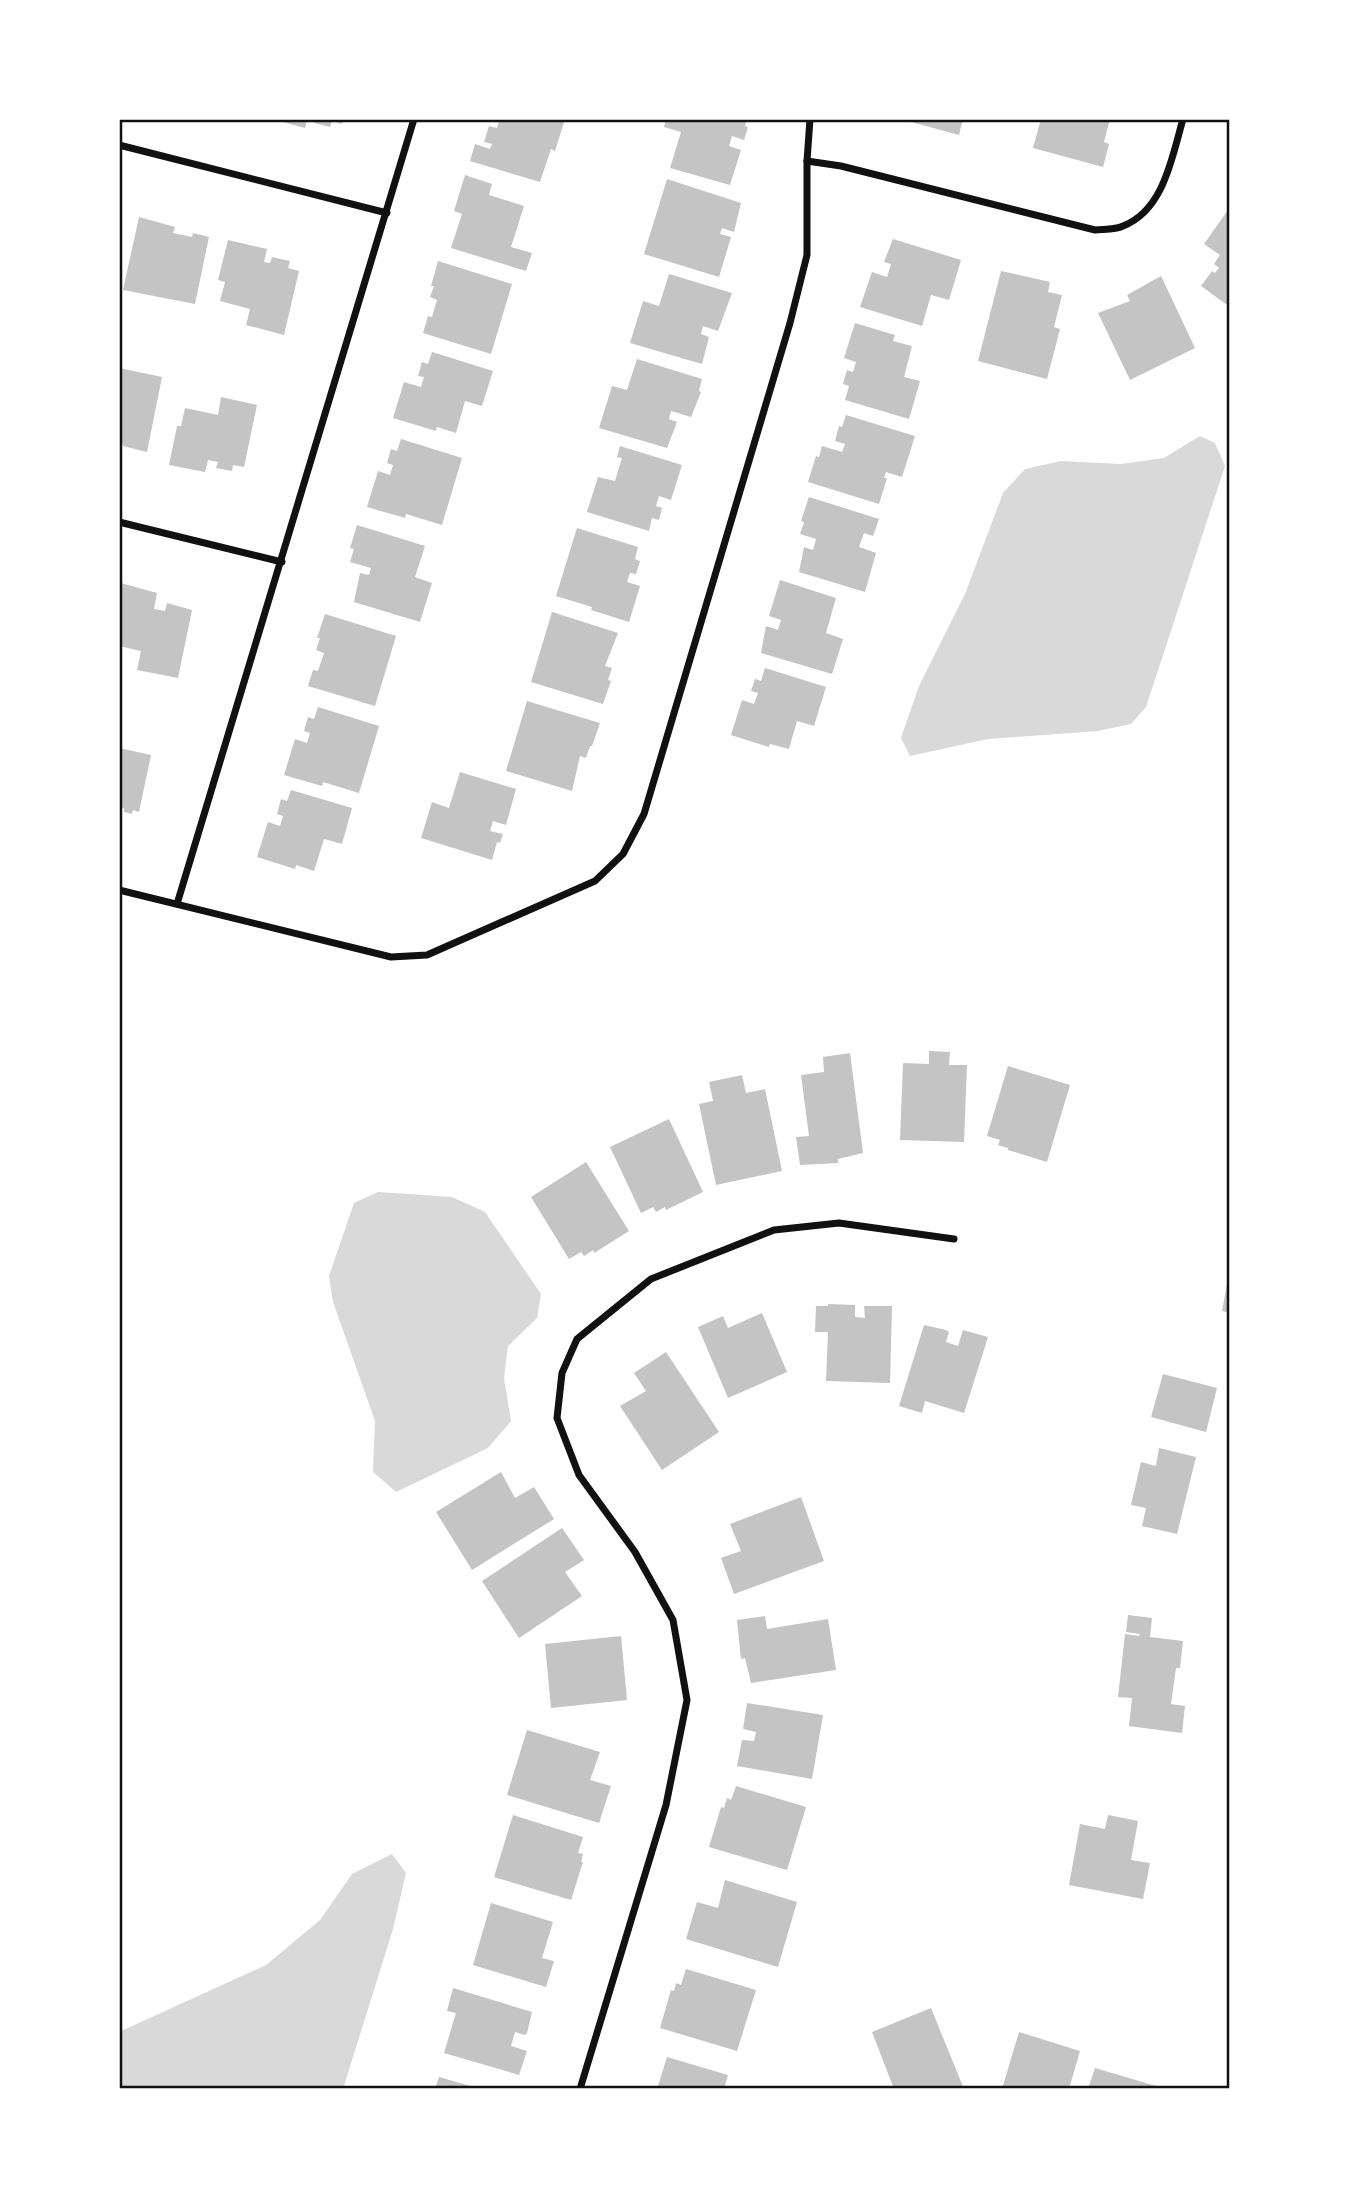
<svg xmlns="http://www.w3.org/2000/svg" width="1349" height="2208" font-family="'Exo 2',sans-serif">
  <rect width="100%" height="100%" fill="#fff"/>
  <g fill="#d9d9d9">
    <path d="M1200,436L1215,443L1225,466L1146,707L1131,724L1098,731L988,739L910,756L901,738L919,686L965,594L1003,493L1025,469L1061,461L1121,464L1164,458Z"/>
    <path d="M378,1192L452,1197L485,1212L541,1294L537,1318L508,1346L504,1378L511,1421L488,1448L396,1492L373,1472L375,1421L333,1302L329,1276L354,1203Z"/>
    <path d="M392,1854L406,1873L393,1929L343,2089H119V2032L266,1965L320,1920L352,1874Z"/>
  </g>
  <g fill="#c4c4c4">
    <path d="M272,119H307L305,128Z"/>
    <path d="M315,119H343L342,124L332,121L330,127L314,123Z"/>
    <path d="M565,119L555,151L551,149L540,182L470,161L475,144L490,149L492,144L484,142L489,126L497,128L499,121L494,119Z"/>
    <path d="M666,119H747L745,126L748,127L744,140L732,136L729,146L741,150L730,185L670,168L681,132L664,127Z"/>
    <path d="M900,119H963L959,135Z"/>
    <path d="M1041,119H1110L1104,142L1109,144L1103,167L1033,148Z"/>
    <path d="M465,175L492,184L489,195L524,206L511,247L532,253L526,271L451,248L462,214L454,211Z"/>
    <path d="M667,179L741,203L734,232L722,228L720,234L731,237L719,277L644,254Z"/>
    <path d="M1228,210L1230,211V307L1201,286L1212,271L1215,273L1219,268L1214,264L1220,255L1204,244Z"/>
    <path d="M139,217L175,227L173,233L192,237L193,233L209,237L195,304L123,290Z"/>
    <path d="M893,239L961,260L949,300L931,295L922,326L860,307L872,272L887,277L891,264L884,262Z"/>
    <path d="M228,240L267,249L264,262L270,263L272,257L290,261L288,268L299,271L284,335L246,325L250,309L220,301L225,282L218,280Z"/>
    <path d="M438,261L512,284L491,354L423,333L428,316L432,317L437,300L430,297L434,286H431Z"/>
    <path d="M1001,271L1050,282L1048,292L1062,295L1054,327L1060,329L1047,379L978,361Z"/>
    <path d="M669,274L732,293L718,331L703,326L701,334L709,337L702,364L630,343L643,301L659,306Z"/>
    <path d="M1161,276L1195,348L1130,380L1098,313L1130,301L1127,295Z"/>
    <path d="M855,323L895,335L893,341L912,346L904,377L920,381L909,419L845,400L849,386L843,384L847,370L853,372L856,362L844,358Z"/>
    <path d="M432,352L493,371L482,406L465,401L456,433L437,427L436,431L393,418L404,382L421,387L424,377L418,376L422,362L428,364Z"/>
    <path d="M637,359L702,379L699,391L701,392L691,417L671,411L669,419L677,422L667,448L599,428L612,386L627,390Z"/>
    <path d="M119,368L162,377L147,452L123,446V444L119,443Z"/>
    <path d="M221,397L257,405L244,467L233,465L232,471L216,468L218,462L208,460L205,472L169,465L177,426H181L185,408L218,415Z"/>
    <path d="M846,415L915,436L902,477L886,472L884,478H887L879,504L808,482L816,456L819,457L822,446L842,452L845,444L835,441L839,426L842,427Z"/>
    <path d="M401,439L462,458L442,525L406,514L405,518L367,507L378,471L390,475L393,465L387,463L391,449L397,451Z"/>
    <path d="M620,446L682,465L671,500L659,496L656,506L662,508L659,520L652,518L649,531L587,512L598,477L615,481L622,458L617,457Z"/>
    <path d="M809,497L879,519L873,536L864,533L859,547L876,553L865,592L799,572L804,547L813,550L816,539L800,534L804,522L801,521Z"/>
    <path d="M357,525L425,546L415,577L432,583L420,622L354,602L360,573L369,575L371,568L350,562L354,549L350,548Z"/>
    <path d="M577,528L638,547L635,559L640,561L636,574L630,573L627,582L640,586L629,622L591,610L592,607L556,596Z"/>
    <path d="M780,580L836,598L826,633L843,639L832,674L761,653L766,626L778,630L781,620L769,616Z"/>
    <path d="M121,583L157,593L154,609L165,611L167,603L192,610L178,678L137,670L141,651L119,646V594Z"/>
    <path d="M552,612L618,633L605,666L612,668L608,680L611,681L603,704L531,682Z"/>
    <path d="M325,614L396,636L375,706L308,686L313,670L318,671L324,653L316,650L320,638H317Z"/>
    <path d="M765,668L826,687L814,726L797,721L789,749L770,744L769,747L731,735L742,700L754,704L758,693L751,691L755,679L761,681Z"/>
    <path d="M527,701L600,723L592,746H590L586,758L580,756L572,791L506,771Z"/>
    <path d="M318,707L379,726L359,793L323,782L322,786L284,775L295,739L307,743L310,733L304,731L308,717L314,719Z"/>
    <path d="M119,748L151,755L139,812L133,810L132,814L124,812V808L119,807L121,797H119Z"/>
    <path d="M460,772L516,789L506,825L493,821L490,831L503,834L500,843L497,842L492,860L421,838L432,802L449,808Z"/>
    <path d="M291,790L352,808L342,844L324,839L314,871L296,865L295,869L257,857L268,822L280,826L283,816L277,814L281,799L287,801Z"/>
    <path d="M929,1051L950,1052L949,1065H967L964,1142L900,1140L903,1063L929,1064Z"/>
    <path d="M850,1053L863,1153L838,1159V1163L800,1165L796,1137L809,1136L801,1075L824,1072L823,1057Z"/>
    <path d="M1008,1066L1070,1085L1047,1162L1008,1150V1148L998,1145L1000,1140L987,1136Z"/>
    <path d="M742,1075L746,1093L765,1089L782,1171L716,1185L699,1104L713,1101L709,1082Z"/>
    <path d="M669,1119L703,1192L666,1210L665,1207L656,1212L653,1207L641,1213L610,1147Z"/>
    <path d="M586,1162L629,1231L594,1253L593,1250L584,1256L581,1252L569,1259L531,1197Z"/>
    <path d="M1229,1274H1230V1313L1222,1311Z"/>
    <path d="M828,1304L855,1305V1317L865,1318L864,1306H892L890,1383L826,1381L828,1332H815L816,1306H828Z"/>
    <path d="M762,1313L787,1372L728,1398L698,1327L723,1316L728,1328Z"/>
    <path d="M924,1325L946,1330L949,1332L946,1342L958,1346L963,1330L988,1337L964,1413L925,1401L922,1413L899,1406Z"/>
    <path d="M666,1352L719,1432L662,1470L620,1406L646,1391L634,1373Z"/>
    <path d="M1163,1374L1217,1388L1206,1432L1151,1417Z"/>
    <path d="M1159,1448L1196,1457L1177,1534L1142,1526L1146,1508L1131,1505L1141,1462L1156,1466Z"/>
    <path d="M501,1472L515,1498L534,1487L554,1519L472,1570L436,1512Z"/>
    <path d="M801,1497L824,1561L734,1594L721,1558L741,1551L730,1524Z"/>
    <path d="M562,1528L584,1560L565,1572L582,1596L519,1638L482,1581Z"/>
    <path d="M1128,1615L1152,1618L1150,1637L1183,1641L1180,1668H1176L1171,1704L1185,1706L1182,1733L1129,1726L1132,1698L1118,1697L1125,1634L1139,1636L1140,1634L1126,1632Z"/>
    <path d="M765,1616L767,1629L828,1619L836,1670L751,1683L745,1658L741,1659L737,1620Z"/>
    <path d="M621,1636L627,1700L551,1708L545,1644Z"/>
    <path d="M747,1703L823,1715L812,1779L737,1766L742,1740L754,1741L756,1732L743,1729Z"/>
    <path d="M527,1730L600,1752L590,1780L611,1786L599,1823L507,1795Z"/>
    <path d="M736,1786L806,1807L787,1870L709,1847L721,1807L724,1808L727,1798L731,1800Z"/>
    <path d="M513,1815L583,1837L578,1853L583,1854L581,1862H583L571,1900L494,1877Z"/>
    <path d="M1108,1815L1138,1821L1131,1860L1150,1863L1143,1899L1069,1885L1080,1824L1105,1829Z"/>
    <path d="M725,1880L797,1902L778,1967L686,1939L697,1902L718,1908Z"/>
    <path d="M491,1903L553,1922L542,1958L554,1961L546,1987L473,1965Z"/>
    <path d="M686,1969L756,1990L737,2051L660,2028L671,1990L674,1991L676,1983L681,1985Z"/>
    <path d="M453,1988L532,2012L527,2033L525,2035L515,2032L511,2046L527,2051L519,2075L444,2053L456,2013L447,2011Z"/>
    <path d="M931,2008L964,2089H894L872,2032Z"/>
    <path d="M1019,2032L1080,2051L1069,2089H1002Z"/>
    <path d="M667,2057L728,2075L724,2089H657Z"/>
    <path d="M1095,2068L1156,2086L1155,2089H1088Z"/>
    <path d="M439,2077L477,2088V2089H435Z"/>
  </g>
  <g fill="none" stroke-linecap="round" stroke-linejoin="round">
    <g stroke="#111" stroke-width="7">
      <path d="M119,145L387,213"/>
      <path d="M807,161L841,166L1095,230C1104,229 1115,230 1123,226C1164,210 1172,157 1183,119"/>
      <path d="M119,522L282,562"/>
      <path d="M119,890L391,957L427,955L595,881L623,854L644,814L790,323L807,255V161L810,119"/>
      <path d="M177,904L414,119"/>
      <path d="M580,2089L666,1805L687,1700L673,1620L635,1552L579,1475L557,1418L562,1373L577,1339L651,1279L774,1230L839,1223L954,1239"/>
    </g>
  </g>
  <rect width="1349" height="2208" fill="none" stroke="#ffffff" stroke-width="242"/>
  <rect x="121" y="121" width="1107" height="1966" fill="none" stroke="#111" stroke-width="2.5"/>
</svg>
